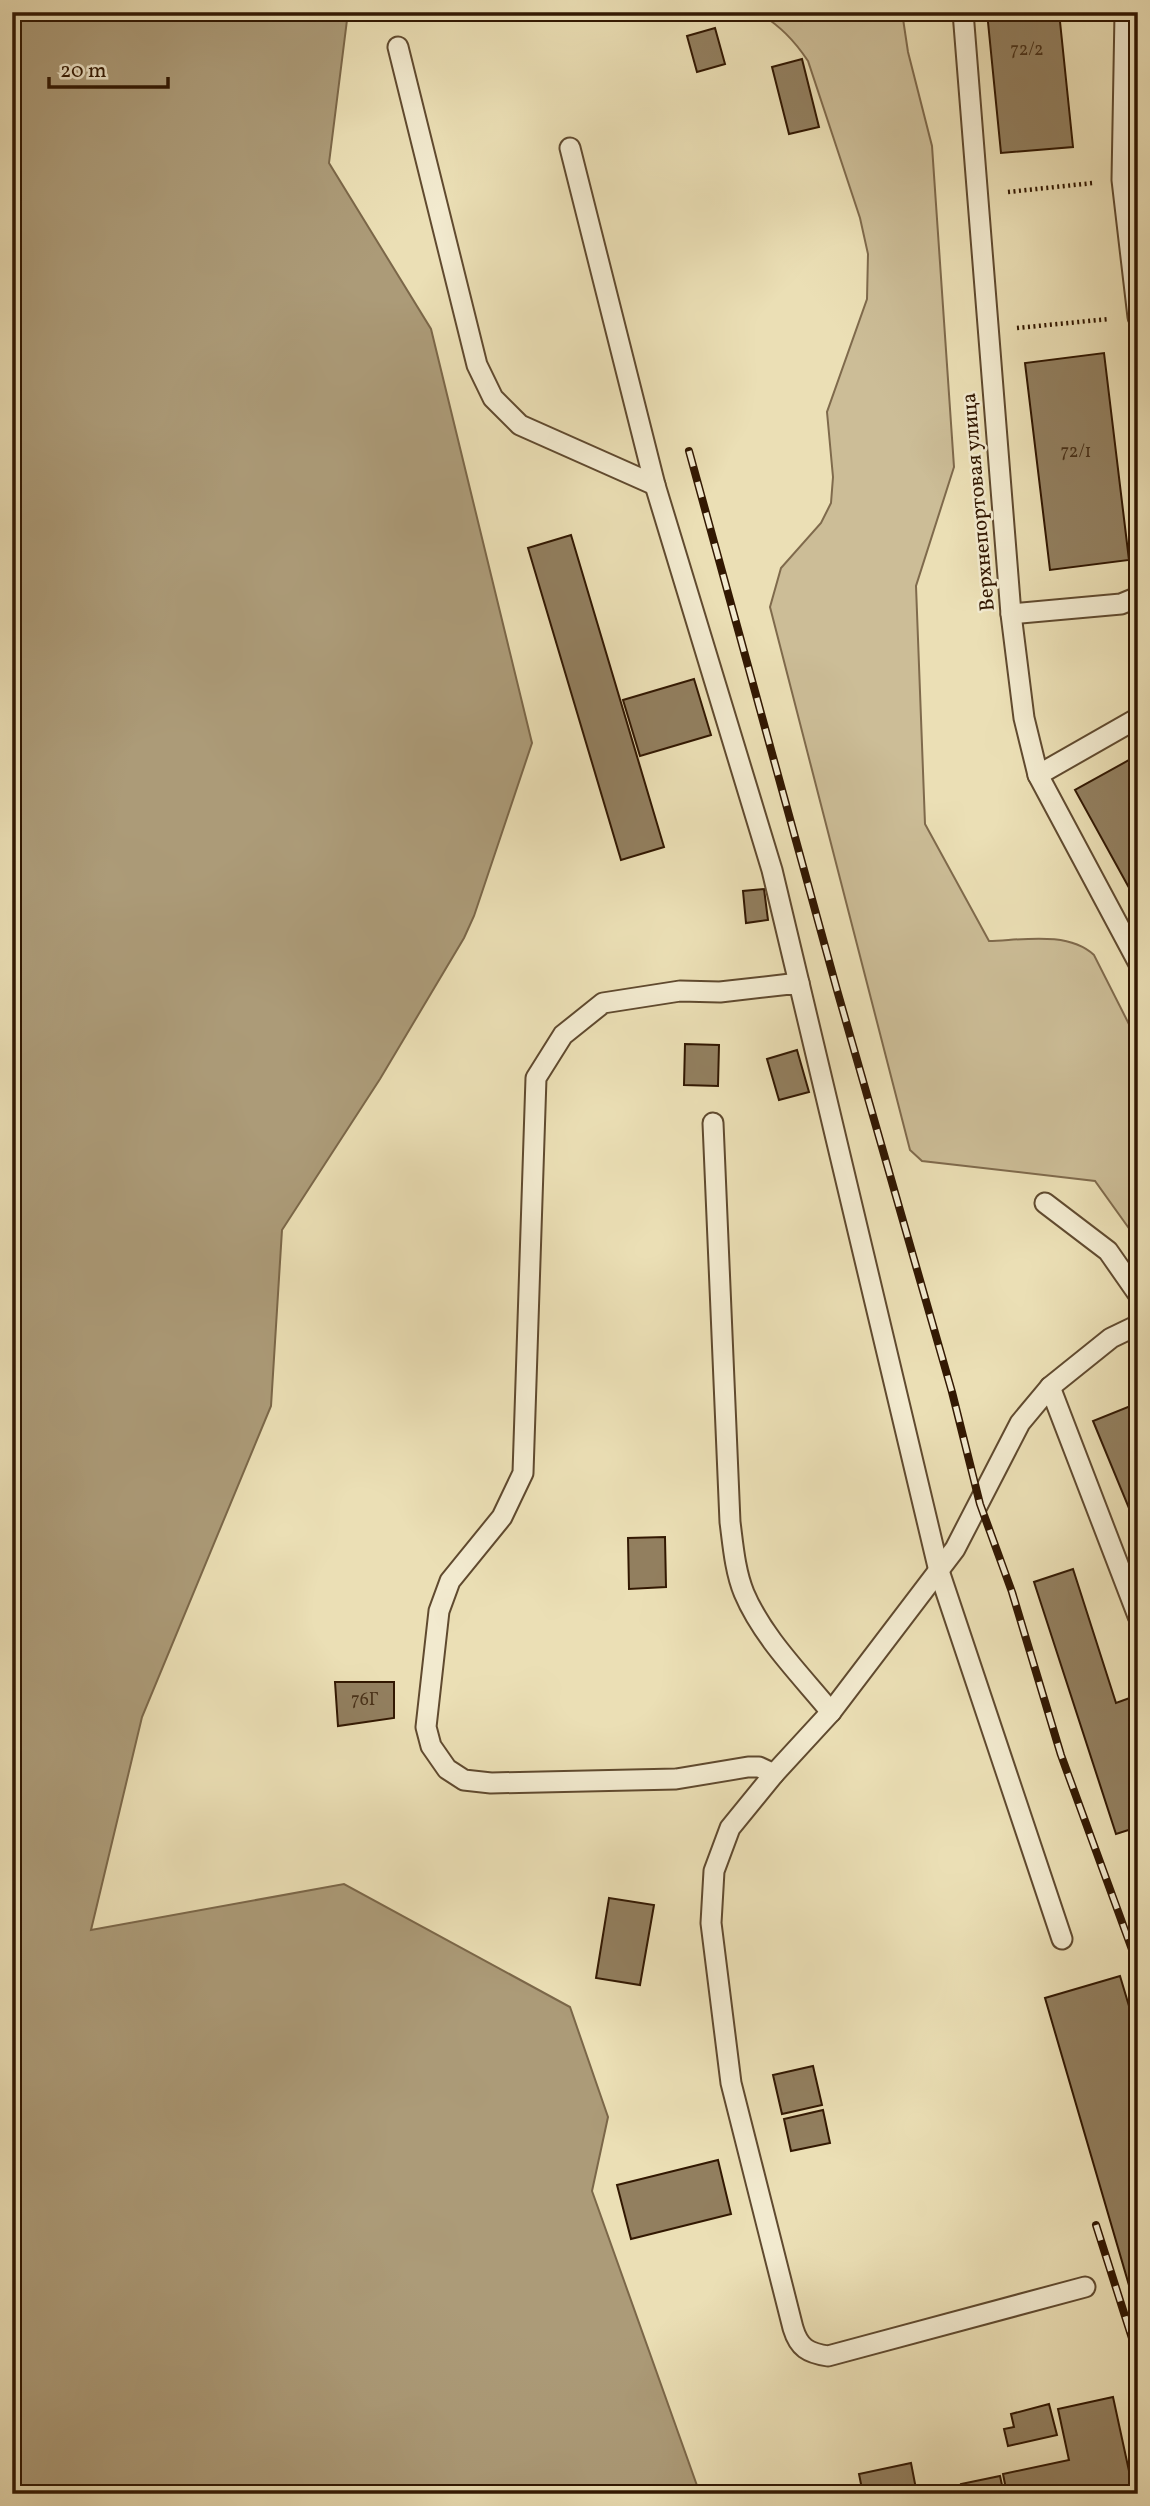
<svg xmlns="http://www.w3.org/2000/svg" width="1150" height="2506" font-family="Vollkorn,serif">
  <rect width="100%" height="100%" fill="#ebdfb5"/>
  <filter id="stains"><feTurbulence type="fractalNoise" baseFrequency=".00286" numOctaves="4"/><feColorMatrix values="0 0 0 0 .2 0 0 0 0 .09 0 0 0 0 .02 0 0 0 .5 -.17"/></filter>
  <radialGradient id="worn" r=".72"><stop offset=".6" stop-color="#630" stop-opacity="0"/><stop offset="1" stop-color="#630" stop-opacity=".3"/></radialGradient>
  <path fill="#ccbd97" stroke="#7f6a4c" stroke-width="2" d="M758,12H902L908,52L932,146L954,467L916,586L925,824L989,941C1022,940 1068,931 1094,955L1138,1042V1241L1095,1181L922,1161L910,1150L770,607L781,568L821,523L831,503L833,477L827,412L867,299L868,254L860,218L808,61C794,40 780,26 758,12Z"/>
  <path fill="#ac9b78" stroke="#7b6749" stroke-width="2" d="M12,12H348L329,163L431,329L532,743L474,916L464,938L380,1079L282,1230L271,1406L142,1717L91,1930L344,1884L570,2007L608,2117L592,2191L700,2494H12Z"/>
  <g fill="#927f5f" stroke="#321802" stroke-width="2">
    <path d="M987,12H1059L1073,147L1001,153Z"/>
    <path d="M715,28L725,64L697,72L687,36Z"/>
    <path d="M802,59L819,127L789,134L772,67Z"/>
    <path d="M1104,353L1129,560L1050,570L1025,363Z"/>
    <path d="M571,535L664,847L621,860L528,548Z"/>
    <path d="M694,679L711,735L640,756L623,700Z"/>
    <path d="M1138,755V904L1075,790Z"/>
    <path d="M764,889L768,920L746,923L743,891Z"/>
    <path d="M685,1044L719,1045L718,1086L684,1085Z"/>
    <path d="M797,1050L809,1092L779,1100L767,1059Z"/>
    <path d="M1138,1403V1530L1093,1421Z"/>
    <path d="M665,1537L666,1587L629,1589L628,1538Z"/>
    <path d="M1073,1569L1116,1703L1138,1695V1827L1116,1834L1034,1582Z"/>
    <path d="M335,1682H394V1718L338,1726Z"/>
    <path d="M609,1898L654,1905L640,1985L596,1978Z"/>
    <path d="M1120,1976L1138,2036V2297L1133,2299L1045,1998Z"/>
    <path d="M813,2066L822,2105L782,2114L773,2075Z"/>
    <path d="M823,2110L830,2143L791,2151L784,2119Z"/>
    <path d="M718,2160L731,2214L631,2239L617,2185Z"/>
    <path d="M1113,2397L1134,2494H1007L1003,2474L1069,2460L1058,2409Z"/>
    <path d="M1049,2404L1057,2435L1008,2446L1004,2429L1014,2427L1011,2414Z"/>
    <path d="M911,2463L917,2494H863L859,2474Z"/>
    <path d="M1000,2476L1004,2494H963L961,2484Z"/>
    <path d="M957,2487L958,2494H924Z"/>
  </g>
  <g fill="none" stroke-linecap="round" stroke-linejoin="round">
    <defs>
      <g id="lane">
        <path d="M963,12L1011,614L1024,718L1038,775L1138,962"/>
        <path d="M1125,14L1122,180L1138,317"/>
        <path d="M398,47L477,365L493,398L520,425L655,485"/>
        <path d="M570,148L655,485L772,870L799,983"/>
        <path d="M1011,614L1121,604L1138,597"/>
        <path d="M1038,775L1138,718"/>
        <path d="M713,1123L730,1522C733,1545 735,1571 744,1593C763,1638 801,1675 831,1712"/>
        <path d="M1045,1203L1108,1251L1138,1294"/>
        <path d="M1050,1387L1138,1616"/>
        <path d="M774,1774L759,1767H748L676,1779L491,1783L464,1780L447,1769L431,1746L426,1727L439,1611L450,1581L502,1517L523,1473L536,1078L563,1035L603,1003L680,991L720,992L799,983L939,1571L1062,1939"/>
        <path d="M1085,2287L828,2356C808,2353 799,2348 793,2328L731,2083L711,1923L714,1871L730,1828L774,1774L831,1712L955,1549L1020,1423L1050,1387L1111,1338L1138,1325"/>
      </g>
    </defs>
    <use href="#lane" stroke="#604a2f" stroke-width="23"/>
    <g stroke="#321802" stroke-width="4.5" stroke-dasharray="2 3.5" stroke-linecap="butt">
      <path d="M1008,192L1093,183"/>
      <path d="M1017,328L1109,319"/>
    </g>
    <use href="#lane" stroke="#f2eacf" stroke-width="19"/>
    <defs>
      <g id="rail">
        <path d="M689,451L837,990L952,1392L980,1504L1012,1592L1061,1755L1138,1966"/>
        <path d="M1096,2225L1138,2357"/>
      </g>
    </defs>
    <use href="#rail" stroke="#321802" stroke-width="8"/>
    <use href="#rail" stroke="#f2eacf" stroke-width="5" stroke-dasharray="16" stroke-linecap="butt"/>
  </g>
  <g text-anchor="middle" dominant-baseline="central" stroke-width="5" stroke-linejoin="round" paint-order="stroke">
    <g font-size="18" fill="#4a3219">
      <text x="1027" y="50">72/2</text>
      <text x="1076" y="452">72/1</text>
      <text x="365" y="1700">76Г</text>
    </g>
    <g font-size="21" fill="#321802" stroke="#f2eacf">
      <text transform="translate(979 502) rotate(-95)">Верхнепортовая улица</text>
    </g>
  </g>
  <rect width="1150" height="2506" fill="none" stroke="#ebdfb5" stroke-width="42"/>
  <rect x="14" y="14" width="1122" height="2478" fill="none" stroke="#321802" stroke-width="3.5"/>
  <rect x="21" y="21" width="1108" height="2464" fill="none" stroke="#321802" stroke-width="2"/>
  <path d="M49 77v10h119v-10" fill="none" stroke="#321802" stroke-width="3.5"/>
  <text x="60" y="77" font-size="21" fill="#321802" stroke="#f2eacf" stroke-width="5" paint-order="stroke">20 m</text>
  <rect width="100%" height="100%" filter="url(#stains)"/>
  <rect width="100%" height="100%" fill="url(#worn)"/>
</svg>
